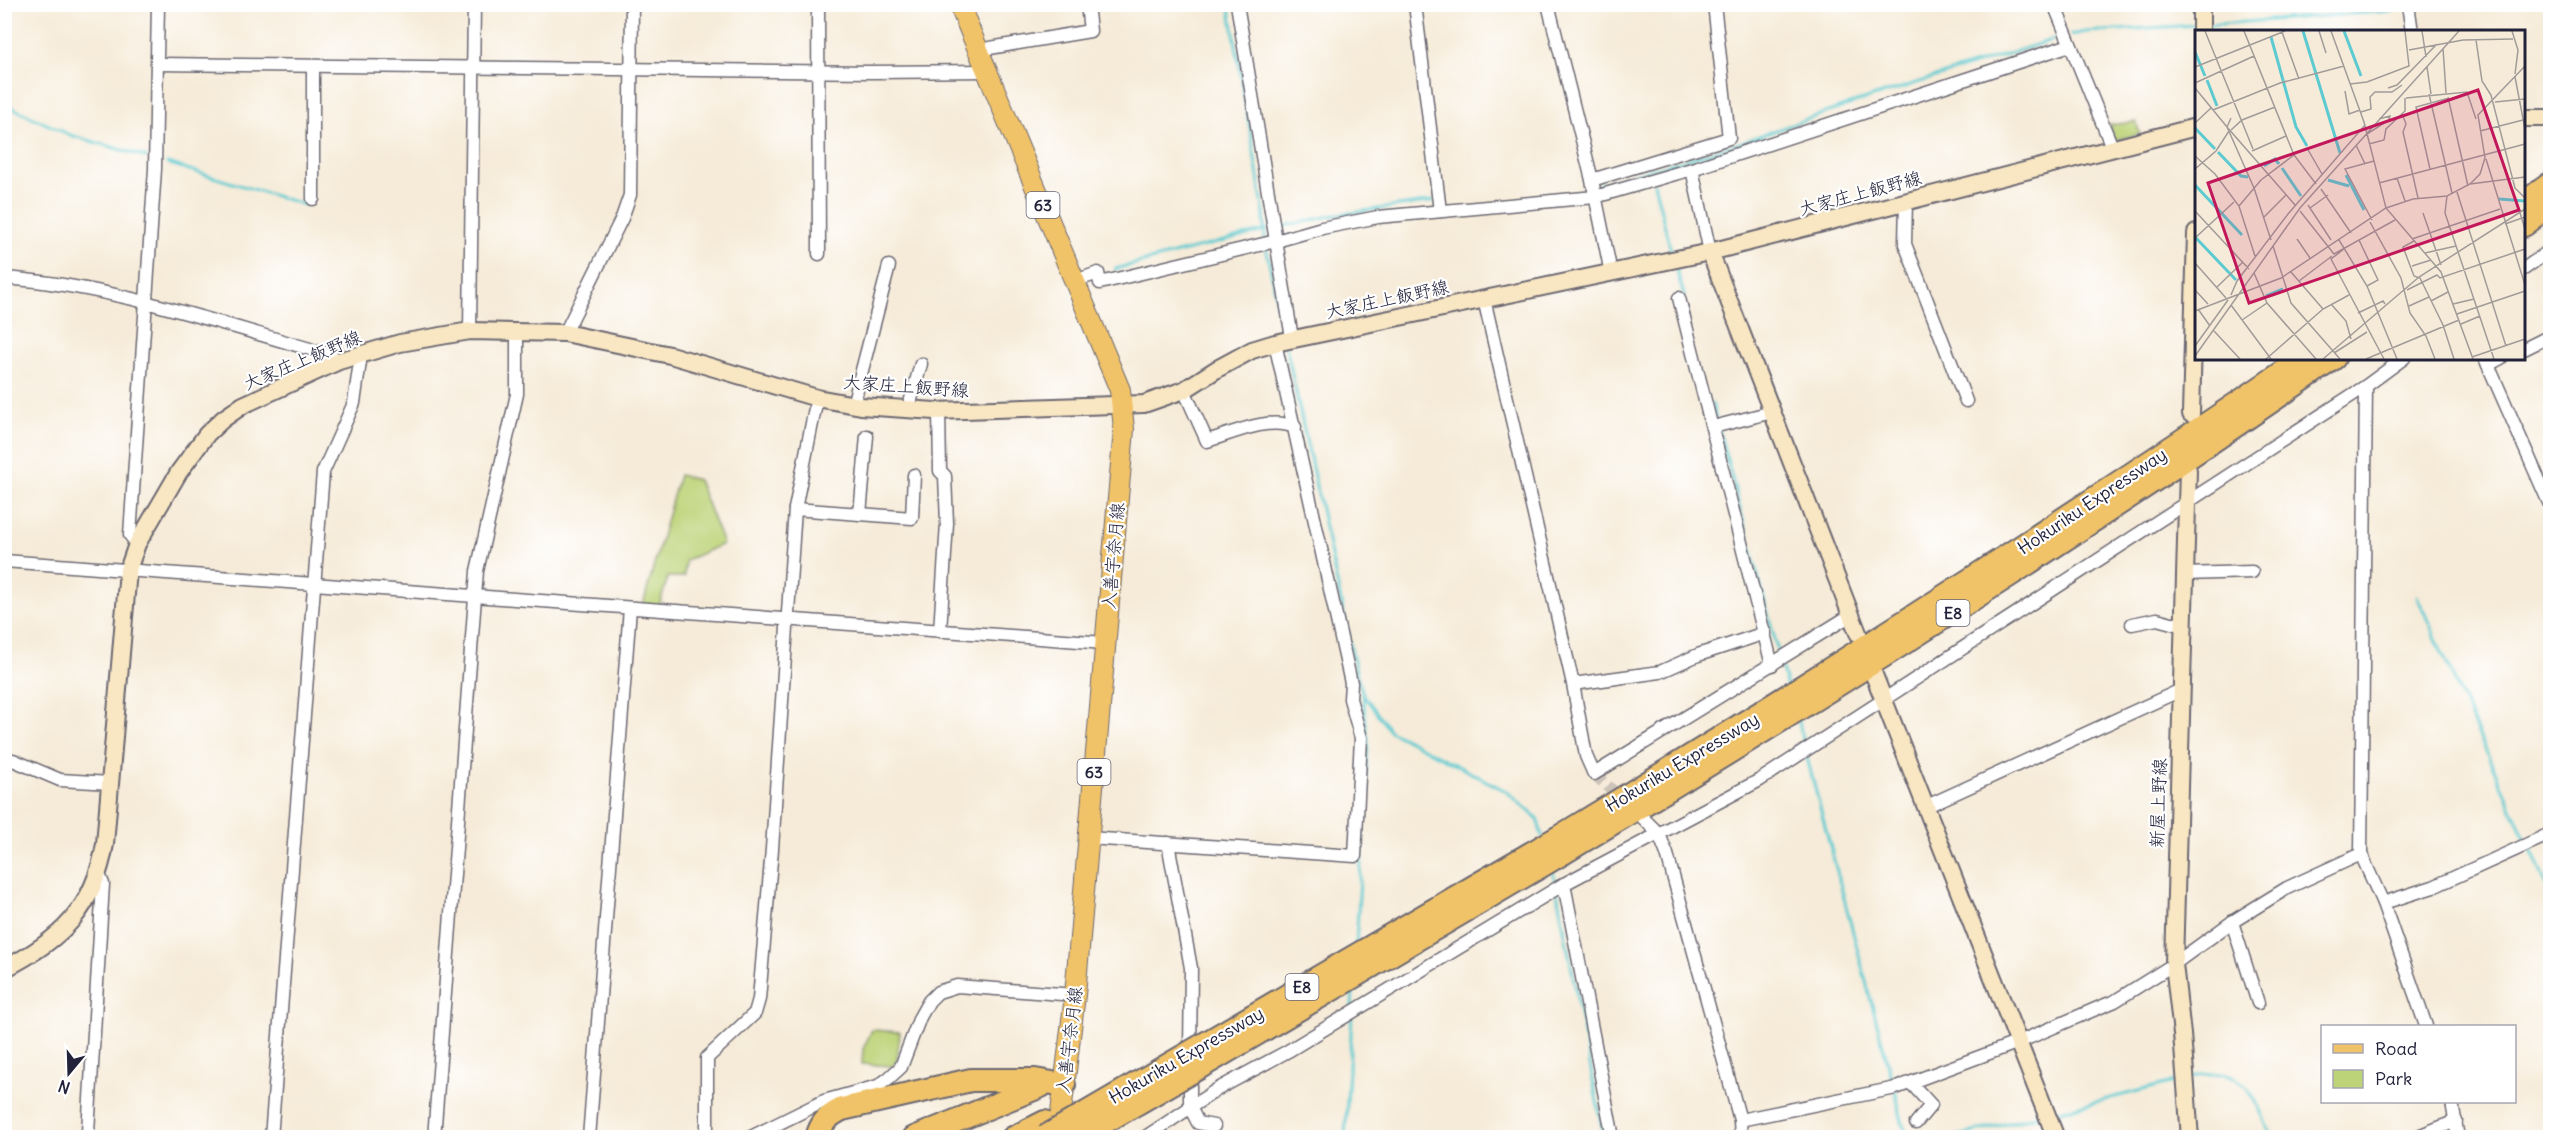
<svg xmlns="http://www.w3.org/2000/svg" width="2555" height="1142" font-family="Delius,'Klee One',sans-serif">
  <rect width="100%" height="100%" fill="#fff"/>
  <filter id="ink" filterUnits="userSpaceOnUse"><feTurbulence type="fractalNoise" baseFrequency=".0167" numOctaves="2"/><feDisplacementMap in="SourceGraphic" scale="12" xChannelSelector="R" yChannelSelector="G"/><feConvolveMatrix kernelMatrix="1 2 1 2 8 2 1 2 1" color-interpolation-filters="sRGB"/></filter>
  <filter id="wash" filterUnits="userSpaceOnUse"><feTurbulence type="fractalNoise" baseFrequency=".008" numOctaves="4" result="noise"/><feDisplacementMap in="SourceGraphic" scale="24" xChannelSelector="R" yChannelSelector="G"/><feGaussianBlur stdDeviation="1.35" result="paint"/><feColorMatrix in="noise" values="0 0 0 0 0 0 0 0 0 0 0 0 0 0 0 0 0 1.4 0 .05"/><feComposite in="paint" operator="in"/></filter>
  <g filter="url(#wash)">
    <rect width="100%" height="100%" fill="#f6ebd8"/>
    <g fill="#bcd377" stroke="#6f7a59" stroke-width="1.5">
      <path d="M2136,122L2140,134L2114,140L2109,125Z"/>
      <path d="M679,475L698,480L723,544L686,560L684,577H668L659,606L643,605Z"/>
      <path d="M872,1030L900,1032L897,1059L893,1066L862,1064L863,1049Z"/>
    </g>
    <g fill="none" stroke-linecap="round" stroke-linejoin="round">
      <g stroke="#5dcad1" stroke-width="3">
        <path d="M1229,4L1264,213L1265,239"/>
        <path d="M2205,25L2392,11"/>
        <path d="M2071,35L2085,32L2196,25"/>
        <path d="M4,104L70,135L146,157"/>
        <path d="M167,163L305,205"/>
        <path d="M1654,183L1672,255"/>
        <path d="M1598,185L1719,150L1857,102L2064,36"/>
        <path d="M1276,228L1330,216L1433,201"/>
        <path d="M1266,246L1283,336"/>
        <path d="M1675,264L1684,296"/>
        <path d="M1115,269L1267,230"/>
        <path d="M1286,346L1357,676L1363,694L1390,731L1506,791L1537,818L1542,836"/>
        <path d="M1712,404L1717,423"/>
        <path d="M1719,430L1779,655"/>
        <path d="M2417,596L2526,841"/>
        <path d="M1780,662L1787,687"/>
        <path d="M1798,719L1805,747"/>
        <path d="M1806,754L1893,1084"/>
        <path d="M2530,847L2550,893"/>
        <path d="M1552,868L1556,885"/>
        <path d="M1557,892L1604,1138"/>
        <path d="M1356,946L1368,745L1363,695"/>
        <path d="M1352,1009L1353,989"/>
        <path d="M2190,1078C2245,1061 2254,1096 2272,1138"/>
        <path d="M1895,1090L1902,1122L1909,1138"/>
        <path d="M2053,1113L2181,1080"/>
        <path d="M1345,1138L1352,1016"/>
        <path d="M1950,1138L2041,1115"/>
      </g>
    </g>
  </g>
  <g filter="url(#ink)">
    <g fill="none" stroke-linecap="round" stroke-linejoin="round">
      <path stroke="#ccc3b9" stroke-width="12" stroke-dasharray="12 6" stroke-linecap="butt" d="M1594,774L1624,801"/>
      <defs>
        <g id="street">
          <path d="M818,4L819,254"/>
          <path d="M1237,4L1292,338"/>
          <path d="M1415,4L1440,211"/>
          <path d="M1548,4L1592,180L1611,273"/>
          <path d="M2054,4L2112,147"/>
          <path d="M2408,4L2412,32"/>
          <path d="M978,50L1090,31L1087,4"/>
          <path d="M158,64L872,72L988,71"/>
          <path d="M1692,169L2070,45"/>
          <path d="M1592,180L1729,138L1714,4"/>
          <path d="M313,199V66"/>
          <path d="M1906,201L1905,244L1966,401"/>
          <path d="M2524,269L2550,250"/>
          <path d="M4,278C116,286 223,325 331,355L339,361"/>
          <path d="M1075,281L1098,273L1100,283L1276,241L1322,228L1378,217L1595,197L1692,169L1710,252"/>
          <path d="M1679,298L1772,665"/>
          <path d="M1484,299L1573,684L1586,756L1594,774L1851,615"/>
          <path d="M470,331L474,4"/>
          <path d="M565,333L622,218L630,195L632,4"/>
          <path d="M2524,349L2550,336"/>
          <path d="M2485,358L2550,505"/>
          <path d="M2488,365L2501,358"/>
          <path d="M2366,386L2361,854L2383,903L2426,1026"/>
          <path d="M1184,390L1207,441C1234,433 1267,416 1295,427"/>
          <path d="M853,405L889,266"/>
          <path d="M908,410L921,364"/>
          <path d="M939,411L940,471L945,476L947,523L940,631"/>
          <path d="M1713,427L1772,412"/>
          <path d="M795,509L912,518L914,475"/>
          <path d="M860,514L867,436"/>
          <path d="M137,544L130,535L155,169L158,4"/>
          <path d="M4,561L1105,643"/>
          <path d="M2184,574L2252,572"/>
          <path d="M2132,624L2157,619L2183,626"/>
          <path d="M1573,684L1660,672L1698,655L1765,633"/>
          <path d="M4,761L13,760L60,780L110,783"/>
          <path d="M1927,806L2181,690"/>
          <path d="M1643,818L1659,834L1667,854L1740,1120L1741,1138"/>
          <path d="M1088,838L1355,856L1361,738L1350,699L1351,683L1275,343"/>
          <path d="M1168,843L1191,968L1190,1053"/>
          <path d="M1564,884L1613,1138"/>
          <path d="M2383,903L2433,887L2550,834"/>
          <path d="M2232,922L2258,1003"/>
          <path d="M1190,1070V1107L1198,1123L1214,1126"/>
          <path d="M1911,1083L1931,1105L1916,1123"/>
          <path d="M2452,1102L2458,1138"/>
          <path d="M1740,1120L1896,1088L2019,1042L2098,1008L2115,1001L2174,964L2232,922L2287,888L2361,854"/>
          <path d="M90,1138L88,1132L103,884L98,872"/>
          <path d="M271,1138L323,472L354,403L361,355"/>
          <path d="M434,1138L477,571L517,394V331"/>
          <path d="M589,1138L630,608"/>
          <path d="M707,1138V1058L755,1013L759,999L772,849L795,509L817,398"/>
          <path d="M749,1138L824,1101L878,1086L889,1078L901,1067L920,1017L929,1001L938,992L957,986L1075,995"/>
          <path d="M1144,1138L1218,1089L1288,1051L1564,884L1760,780L2366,386L2404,358"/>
          <path d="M2413,1138L2456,1121"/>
        </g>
        <g id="secondary">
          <path d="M2201,32V4"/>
          <path d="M2524,118H2550"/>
          <path d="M1710,252L1858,633"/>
          <path d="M2191,414L2196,233"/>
          <path d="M2188,470L2174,964L2182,1034L2190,1138"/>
          <path d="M1874,675L2056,1138"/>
          <path d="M4,969C61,940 94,909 105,844L128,570L137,544L179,472L207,434L223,419L243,405L339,361L400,343L470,331L565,333L670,355L817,398L861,406L935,411L1144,404L1184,390L1217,369L1252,350L1275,343L1710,252L2196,127"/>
        </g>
        <path id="primary" d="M959,4L1120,390L1124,429L1075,995L1058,1138"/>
        <g id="highway">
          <path d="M2524,203L2550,184"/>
          <path d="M2524,225L2550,205"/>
          <path d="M1559,837C1812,683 2060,525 2304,358"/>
          <path d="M1563,853C1825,696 2083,532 2334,358"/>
          <path d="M817,1138C821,1122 828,1116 842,1109L971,1080H1035L1064,1085"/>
          <path d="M914,1138L1041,1086"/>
          <path d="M1013,1138L1045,1122"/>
        </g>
      </defs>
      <use href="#street" stroke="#6c6872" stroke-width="15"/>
      <use href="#secondary" stroke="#6c6872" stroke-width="20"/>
      <use href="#primary" stroke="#6c6872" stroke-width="22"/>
      <use href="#highway" stroke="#6c6872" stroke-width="26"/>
      <use href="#street" stroke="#fff" stroke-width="12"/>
      <use href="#secondary" stroke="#f9e7c3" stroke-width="16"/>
      <use href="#primary" stroke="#f1c369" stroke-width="20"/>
      <use href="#highway" stroke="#f1c369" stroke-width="22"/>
      <defs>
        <g id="highway-bridge">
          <path d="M1045,1137L1559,837"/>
          <path d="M1077,1138L1214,1059L1563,853"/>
        </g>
      </defs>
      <use href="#highway-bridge" stroke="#6c6872" stroke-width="26" stroke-linecap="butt"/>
      <use href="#highway-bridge" stroke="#f1c369" stroke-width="22"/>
    </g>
  </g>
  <g text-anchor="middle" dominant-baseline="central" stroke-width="4.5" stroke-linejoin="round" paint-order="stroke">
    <g fill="#fff" stroke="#646476" stroke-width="1.5">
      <rect x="1026.5" y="192" width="33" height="26" rx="4.5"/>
      <rect x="1936.5" y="600" width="33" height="26" rx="4.5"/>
      <rect x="1077.5" y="759" width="33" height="26" rx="4.5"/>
      <rect x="1285.5" y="974" width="33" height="26" rx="4.5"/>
    </g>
    <g font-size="16" font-weight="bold" fill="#22223b">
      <text x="1043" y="205">63</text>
      <text x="1953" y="613">E8</text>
      <text x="1094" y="772">63</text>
      <text x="1302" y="987">E8</text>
    </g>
    <g font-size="18" fill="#22223b" stroke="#fff">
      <text transform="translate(1860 193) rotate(-15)">大家庄上飯野線</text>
      <text transform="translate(1387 299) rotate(-12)">大家庄上飯野線</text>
      <text transform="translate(302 360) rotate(-23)">大家庄上飯野線</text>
      <text transform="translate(906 386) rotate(4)">大家庄上飯野線</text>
      <text transform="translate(2092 501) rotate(-34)">Hokuriku Expressway</text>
      <text transform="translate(1113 556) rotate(-85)">入善宇奈月線</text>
      <text transform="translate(1682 762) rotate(-31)">Hokuriku Expressway</text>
      <text transform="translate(2158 803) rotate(-88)">新屋上野線</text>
      <text transform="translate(1069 1040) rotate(-83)">入善宇奈月線</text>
      <text transform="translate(1186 1055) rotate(-30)">Hokuriku Expressway</text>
    </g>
  </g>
  <g transform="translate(2195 30)">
    <rect width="330" height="330" fill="#f6ebd8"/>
    <path fill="none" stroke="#5dcad1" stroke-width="3" d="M108,1L145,123M149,1L166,46M76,7L101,97L112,116M0,22L10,46M12,50L22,76M0,98L20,119M23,122L46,146L53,147M69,136L80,129L84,134M87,138L106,166M151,145L169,180M133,150L154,156M0,155L47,205M304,169L330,171M1,208L41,250M71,266L88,259"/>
    <path fill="none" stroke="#a19b99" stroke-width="1.5" d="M10,1L58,119M49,1L99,125L121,154M124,1L131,23M136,1L169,92L191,178L246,242L278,329M227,1L231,27M317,1L323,20L320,44M87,2L104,49M281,10L287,51L296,65L320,158L330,168M248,18L251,63M214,20L268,10L318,9M0,37L90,1M232,37L236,64M320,47L330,99M0,53L59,26M155,54L172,52L214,36L210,1M0,58L32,97L59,158L76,210M193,58L202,55L242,14M150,61L154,84L165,80M234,64L257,163M253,67L273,156M211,68L272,62L281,89M300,72L330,69M18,80L85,53L149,36M166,82L176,79L175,67L180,62H197L207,55M207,84L211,94L208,102L223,168M36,88L32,97L100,175M0,93L16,78M36,100L47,90L80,77M285,101L328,90M172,104L194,90L195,86L184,89M174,114L189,110L191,99L210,81V68M161,115L170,134M112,118L127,144M57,121L91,106M0,126L20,144L44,176L60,226M291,129L330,255M0,139L21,121L34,101M235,139L221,77L254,68M202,148L210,171M184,153L330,114M275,154L330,147M126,159L156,203M262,162L311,316M252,166L250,183L299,329M321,170L330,199M113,175L136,210M44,176L66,150L99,125M115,178L133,165M0,181L54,239M105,181L139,224L200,190M228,183L246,235M69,187L91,165M177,190L150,139L179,131M175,192L206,248L215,283L231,306L240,329M310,194L330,187M0,208L39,172M102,209L115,228M217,209L305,179M144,210L172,256L202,329M164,210L183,250L172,256M219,211L208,217L219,246L225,248L248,295L259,329M78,216L96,273L145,329M149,219L136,229L189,329M230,223L261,216M0,233L31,268M217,236L236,230M96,242L128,279M59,243L72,273L121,329M104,251L137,226M22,257L48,232M0,260L13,274M212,260L242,245L245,248L330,219M36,265L42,251L93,184L170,95M236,271L253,262M136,274L151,291L156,309M258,274L279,269M36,275L76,329M214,276L234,267M3,279L15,296M0,281L86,248L191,178L218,169L252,166L275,154L285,144L290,128L283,85L330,36M163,283L188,271L190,274M262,284L330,261M47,290L72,273M266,294L285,286M19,301L45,329M0,316L33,270M139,323L172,302M0,326L105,178L264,1M277,327L330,309M71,329L128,279L154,265M128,329L224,247L330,179M171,329L264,290"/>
    <path fill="#c2185b" fill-opacity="0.15" stroke="#c2185b" stroke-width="3" d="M283,60L324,180L54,273L13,153Z"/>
    <rect width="330" height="330" fill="none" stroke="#22223b" stroke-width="3"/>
  </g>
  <rect width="2555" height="1142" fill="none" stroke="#fff" stroke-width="24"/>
  <rect x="2321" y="1025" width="195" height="78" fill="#ffffff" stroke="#a7a7b1" stroke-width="1.5"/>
  <rect x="2333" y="1044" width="30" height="9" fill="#f1c369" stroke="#a7a7b1" stroke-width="1.5"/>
  <text x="2375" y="1055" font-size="18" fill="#22223b">Road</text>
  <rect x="2333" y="1070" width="30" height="18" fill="#bcd377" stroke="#a7a7b1" stroke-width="1.5"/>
  <text x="2375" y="1085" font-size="18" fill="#22223b">Park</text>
  <g transform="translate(69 1073) rotate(199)" stroke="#ffffff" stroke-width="4.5" paint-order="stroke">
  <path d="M0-4.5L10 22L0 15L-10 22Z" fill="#22223b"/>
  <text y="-9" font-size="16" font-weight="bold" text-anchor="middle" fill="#22223b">N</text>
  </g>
</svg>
